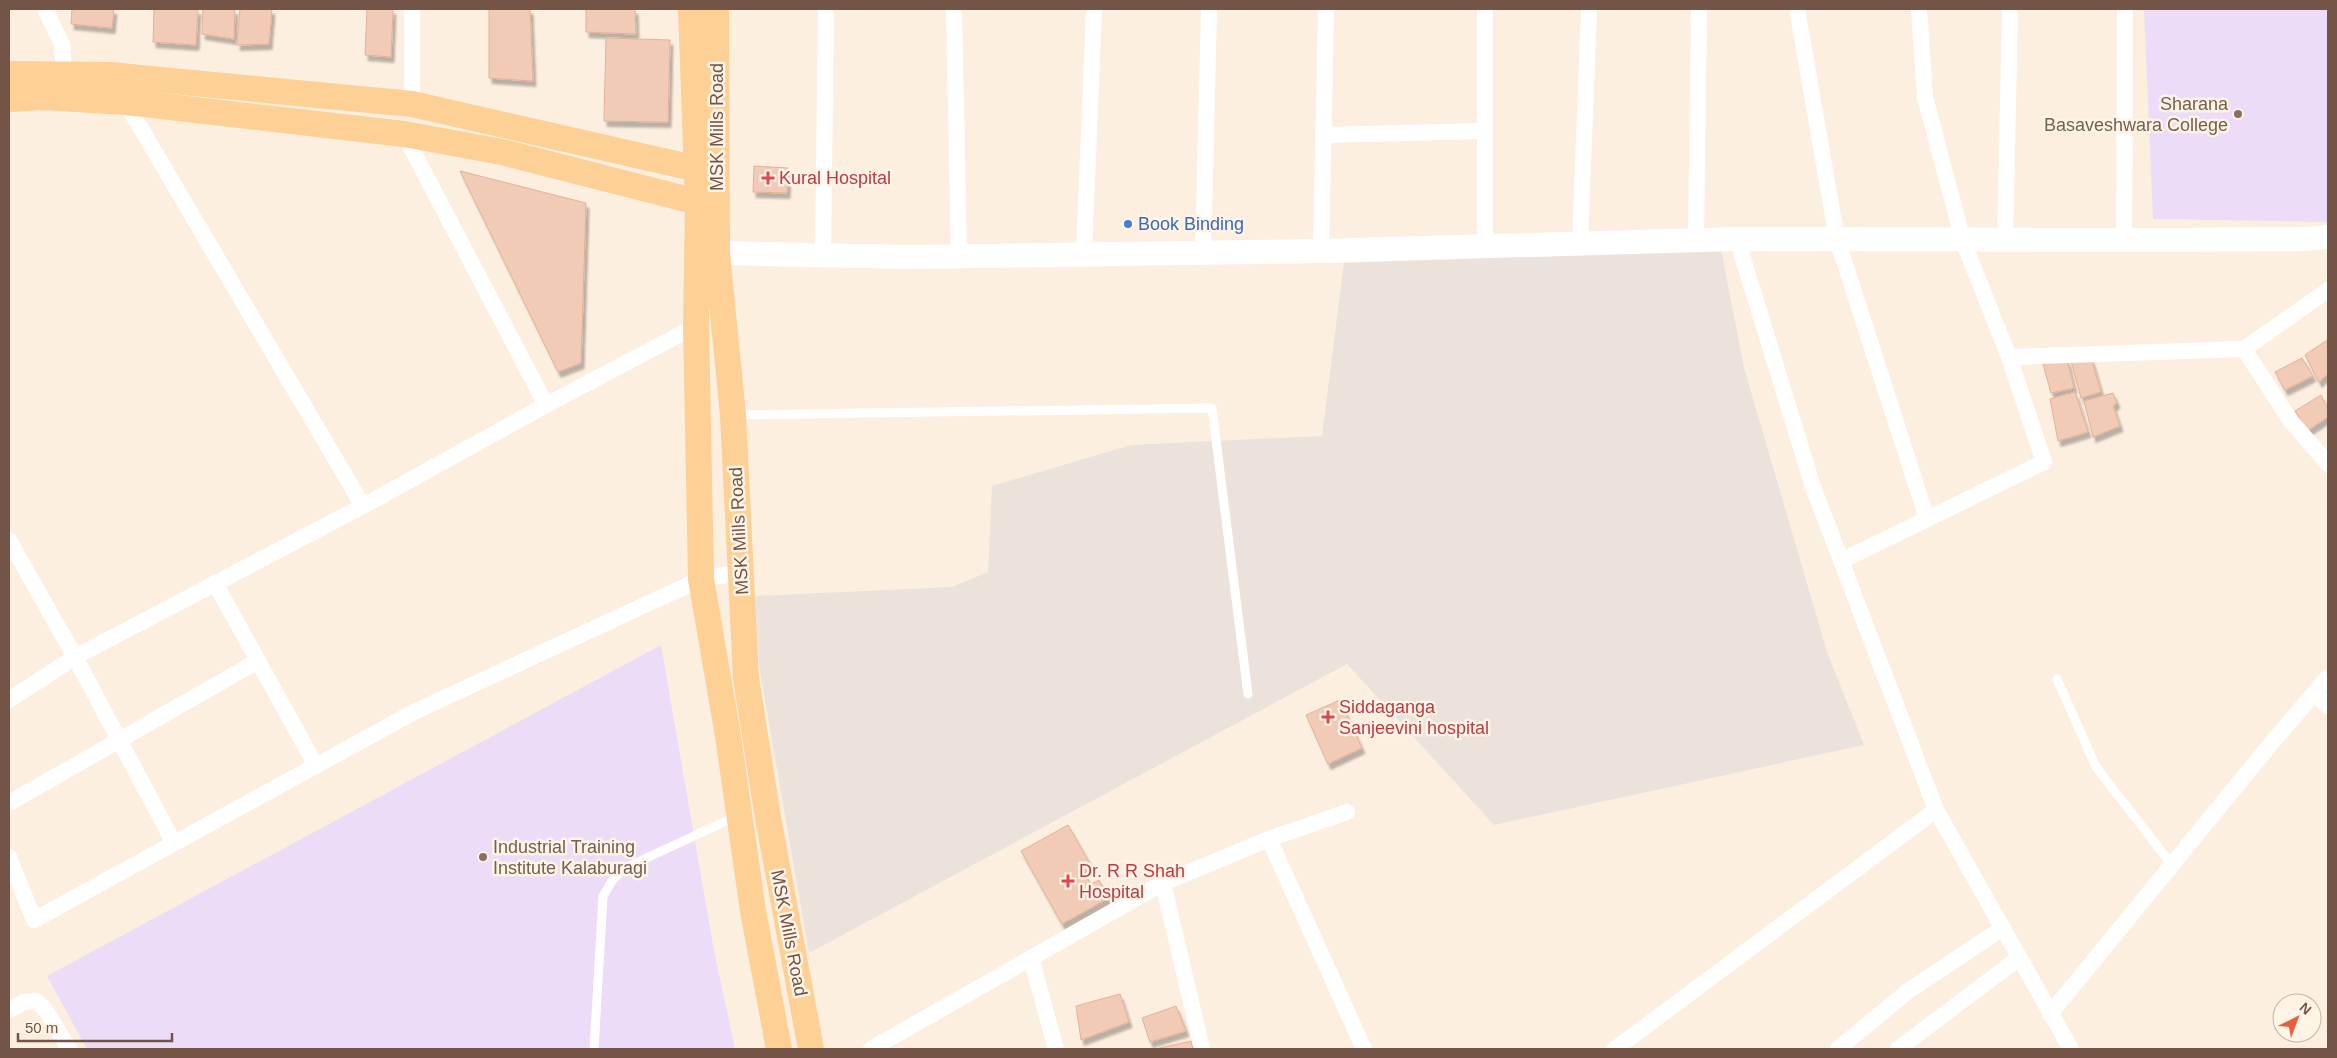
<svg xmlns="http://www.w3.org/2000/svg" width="2337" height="1058" font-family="Helvetica,sans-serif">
  <defs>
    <filter id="shadow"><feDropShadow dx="3" dy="5.5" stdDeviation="1" flood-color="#0004"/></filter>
  </defs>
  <rect width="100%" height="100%" fill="#fcefdf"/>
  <path fill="#eae2db" d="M1721,249L1744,368L1827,652L1864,745L1494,825L1347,664L809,953L759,666L755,596L952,587L988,572L992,486L1131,445L1322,436L1344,263Z"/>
  <g fill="#ecdcf8">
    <path d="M2144,9H2328V222L2153,219Z"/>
    <path d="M661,645L714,951L735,1049H87L47,976Z"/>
  </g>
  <g fill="#f2cbb7" stroke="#e5b097" filter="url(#shadow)">
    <path d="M72,9H114L112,28L71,24Z"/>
    <path d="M154,9H198L196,45L153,42Z"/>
    <path d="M203,9H235L234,39L202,34Z"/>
    <path d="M240,9H272L269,44L237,45Z"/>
    <path d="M367,9H393L391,57L365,55Z"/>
    <path d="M489,9H530L533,81L489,78Z"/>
    <path d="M586,9H635L636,34L586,32Z"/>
    <path d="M606,38L670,40L668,122L604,121Z"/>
    <path d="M754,166L788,168L787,193L753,192Z"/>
    <path d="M460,171L586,203L581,363L558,372Z"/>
    <path d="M2327,340L2328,374L2319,382L2305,355Z"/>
    <path d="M2091,358L2101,392L2081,398L2071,361Z"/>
    <path d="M2302,358L2313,376L2285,390L2275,372Z"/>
    <path d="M2067,359L2074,388L2051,393L2043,364Z"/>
    <path d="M2075,392L2088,432L2058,441L2050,399Z"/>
    <path d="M2113,393L2117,403L2113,406L2120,426L2093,437L2084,401Z"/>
    <path d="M2321,395L2328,409V417L2307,431L2295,411Z"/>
    <path d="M1340,700L1362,748L1328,764L1306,715Z"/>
    <path d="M1068,825L1092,867L1083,872L1091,884L1099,880L1109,898L1062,924L1021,851Z"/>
    <path d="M1120,994L1129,1022L1081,1040L1076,1006Z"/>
    <path d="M1176,1006L1186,1031L1150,1042L1142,1018Z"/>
    <path d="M1191,1041L1193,1049H1155Z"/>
  </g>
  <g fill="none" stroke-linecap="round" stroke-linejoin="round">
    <g stroke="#fff" stroke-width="9">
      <path d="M736,415L1212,408L1248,694"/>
      <path d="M2057,679L2096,767L2172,865"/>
      <path d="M594,1049L603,896L612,881L623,869L737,816"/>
    </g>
    <g stroke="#fff" stroke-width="16">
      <path d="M45,9L62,44L65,82"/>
      <path d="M412,9V104"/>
      <path d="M954,9L959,257"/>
      <path d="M1485,9V246"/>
      <path d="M1797,9L1837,239L1927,519"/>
      <path d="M123,98L363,506"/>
      <path d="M404,134L546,405"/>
      <path d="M1323,135L1485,131"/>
      <path d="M1696,239L1699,9"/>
      <path d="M1737,239L1813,487L1936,810L2071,1049"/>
      <path d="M2005,240L2010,9"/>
      <path d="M2124,240L2125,9"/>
      <path d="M1580,243L1589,9"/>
      <path d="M1321,251L1326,9"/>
      <path d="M1203,252L1209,9"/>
      <path d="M1084,254L1094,9"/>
      <path d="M823,255L826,9"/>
      <path d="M2244,349L2290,420L2328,464"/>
      <path d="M2009,357L2244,349L2328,290"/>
      <path d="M9,540L75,657L174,843"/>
      <path d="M1841,561L2044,462L2009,357L1963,241L1925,97L1919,9"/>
      <path d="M215,583L316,766"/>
      <path d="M2314,694L2328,706"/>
      <path d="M9,700L75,657L363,506L546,405L696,326"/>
      <path d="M9,803L258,661"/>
      <path d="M1269,839L1364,1049"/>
      <path d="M9,857L34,920L414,712L701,579L741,572"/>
      <path d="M1163,883L1202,1049"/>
      <path d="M1031,958L1056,1049"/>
      <path d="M9,1010L24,1002L36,1001L45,1009L69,1049"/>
      <path d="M2050,1014L2269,746L2328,677"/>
      <path d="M871,1049L1163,883L1269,839L1347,812"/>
      <path d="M1615,1049L1936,810"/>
      <path d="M1838,1049L1908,991L2003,928"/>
      <path d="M1898,1049L2019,958"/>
    </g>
    <path stroke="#fff" stroke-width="24" d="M698,255L717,253L912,257L1321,251L1737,239L2165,240L2302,239L2328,237"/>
    <g stroke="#fdd096" stroke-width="26">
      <path d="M691,9L698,202L696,326L701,579L728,736L753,911L779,1049"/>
      <path d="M716,9L717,253L733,415L746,678L768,818L811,1049"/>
      <path d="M9,74L110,75L412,104L711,172"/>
      <path d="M9,99L44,97L126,102L404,134L502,152L713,206"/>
    </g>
  </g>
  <g fill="#8d6e63" stroke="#fff4e6" stroke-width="2">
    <circle cx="2238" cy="114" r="5"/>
    <circle cx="483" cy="857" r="5"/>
  </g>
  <g fill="#e0444e" stroke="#fff4e6" stroke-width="2">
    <path d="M765.5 170.5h5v5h5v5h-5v5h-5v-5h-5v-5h5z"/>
    <path d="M1325.5 709.5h5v5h5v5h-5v5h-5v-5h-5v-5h5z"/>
    <path d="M1065.5 873.5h5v5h5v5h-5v5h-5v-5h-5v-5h5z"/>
  </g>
  <circle fill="#3f7fe0" stroke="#fff4e6" stroke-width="2" cx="1128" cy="224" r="5"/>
  <g text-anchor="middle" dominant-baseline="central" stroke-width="5" stroke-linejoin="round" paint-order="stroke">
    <g font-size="18" fill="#785e54" stroke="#fff4e6" text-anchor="end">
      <text x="2228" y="104">Sharana<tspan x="2228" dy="21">Basaveshwara College</tspan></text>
      <text x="493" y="847" text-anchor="start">Industrial Training<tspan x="493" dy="21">Institute Kalaburagi</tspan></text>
    </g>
    <g font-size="18" fill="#735447" stroke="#fff4e6">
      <text transform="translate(717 127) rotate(-90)">MSK Mills Road</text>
      <text transform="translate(739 531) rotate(-93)">MSK Mills Road</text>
      <text transform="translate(789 933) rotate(79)">MSK Mills Road</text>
    </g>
    <g font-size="18" fill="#be3a42" stroke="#fff4e6" text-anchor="start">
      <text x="779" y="178">Kural Hospital</text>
      <text x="1339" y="707">Siddaganga<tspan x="1339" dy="21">Sanjeevini hospital</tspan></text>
      <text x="1079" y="871">Dr. R R Shah<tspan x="1079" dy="21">Hospital</tspan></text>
    </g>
    <g font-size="18" fill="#366cbe" stroke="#fff4e6" text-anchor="start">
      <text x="1138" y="224">Book Binding</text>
    </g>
  </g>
  <rect width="2337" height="1058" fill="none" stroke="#735447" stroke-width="20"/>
  <g transform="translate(2297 1018) rotate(42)"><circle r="24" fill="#fff4e6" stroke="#c7b4a6"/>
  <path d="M0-4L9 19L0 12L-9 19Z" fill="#e95d41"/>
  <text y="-8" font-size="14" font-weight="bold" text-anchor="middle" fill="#735447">N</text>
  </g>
  <path d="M18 1033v8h154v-8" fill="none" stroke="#735447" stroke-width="2.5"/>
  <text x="25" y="1033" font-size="15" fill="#735447" stroke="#fff4e6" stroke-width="4" paint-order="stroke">50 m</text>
</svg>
